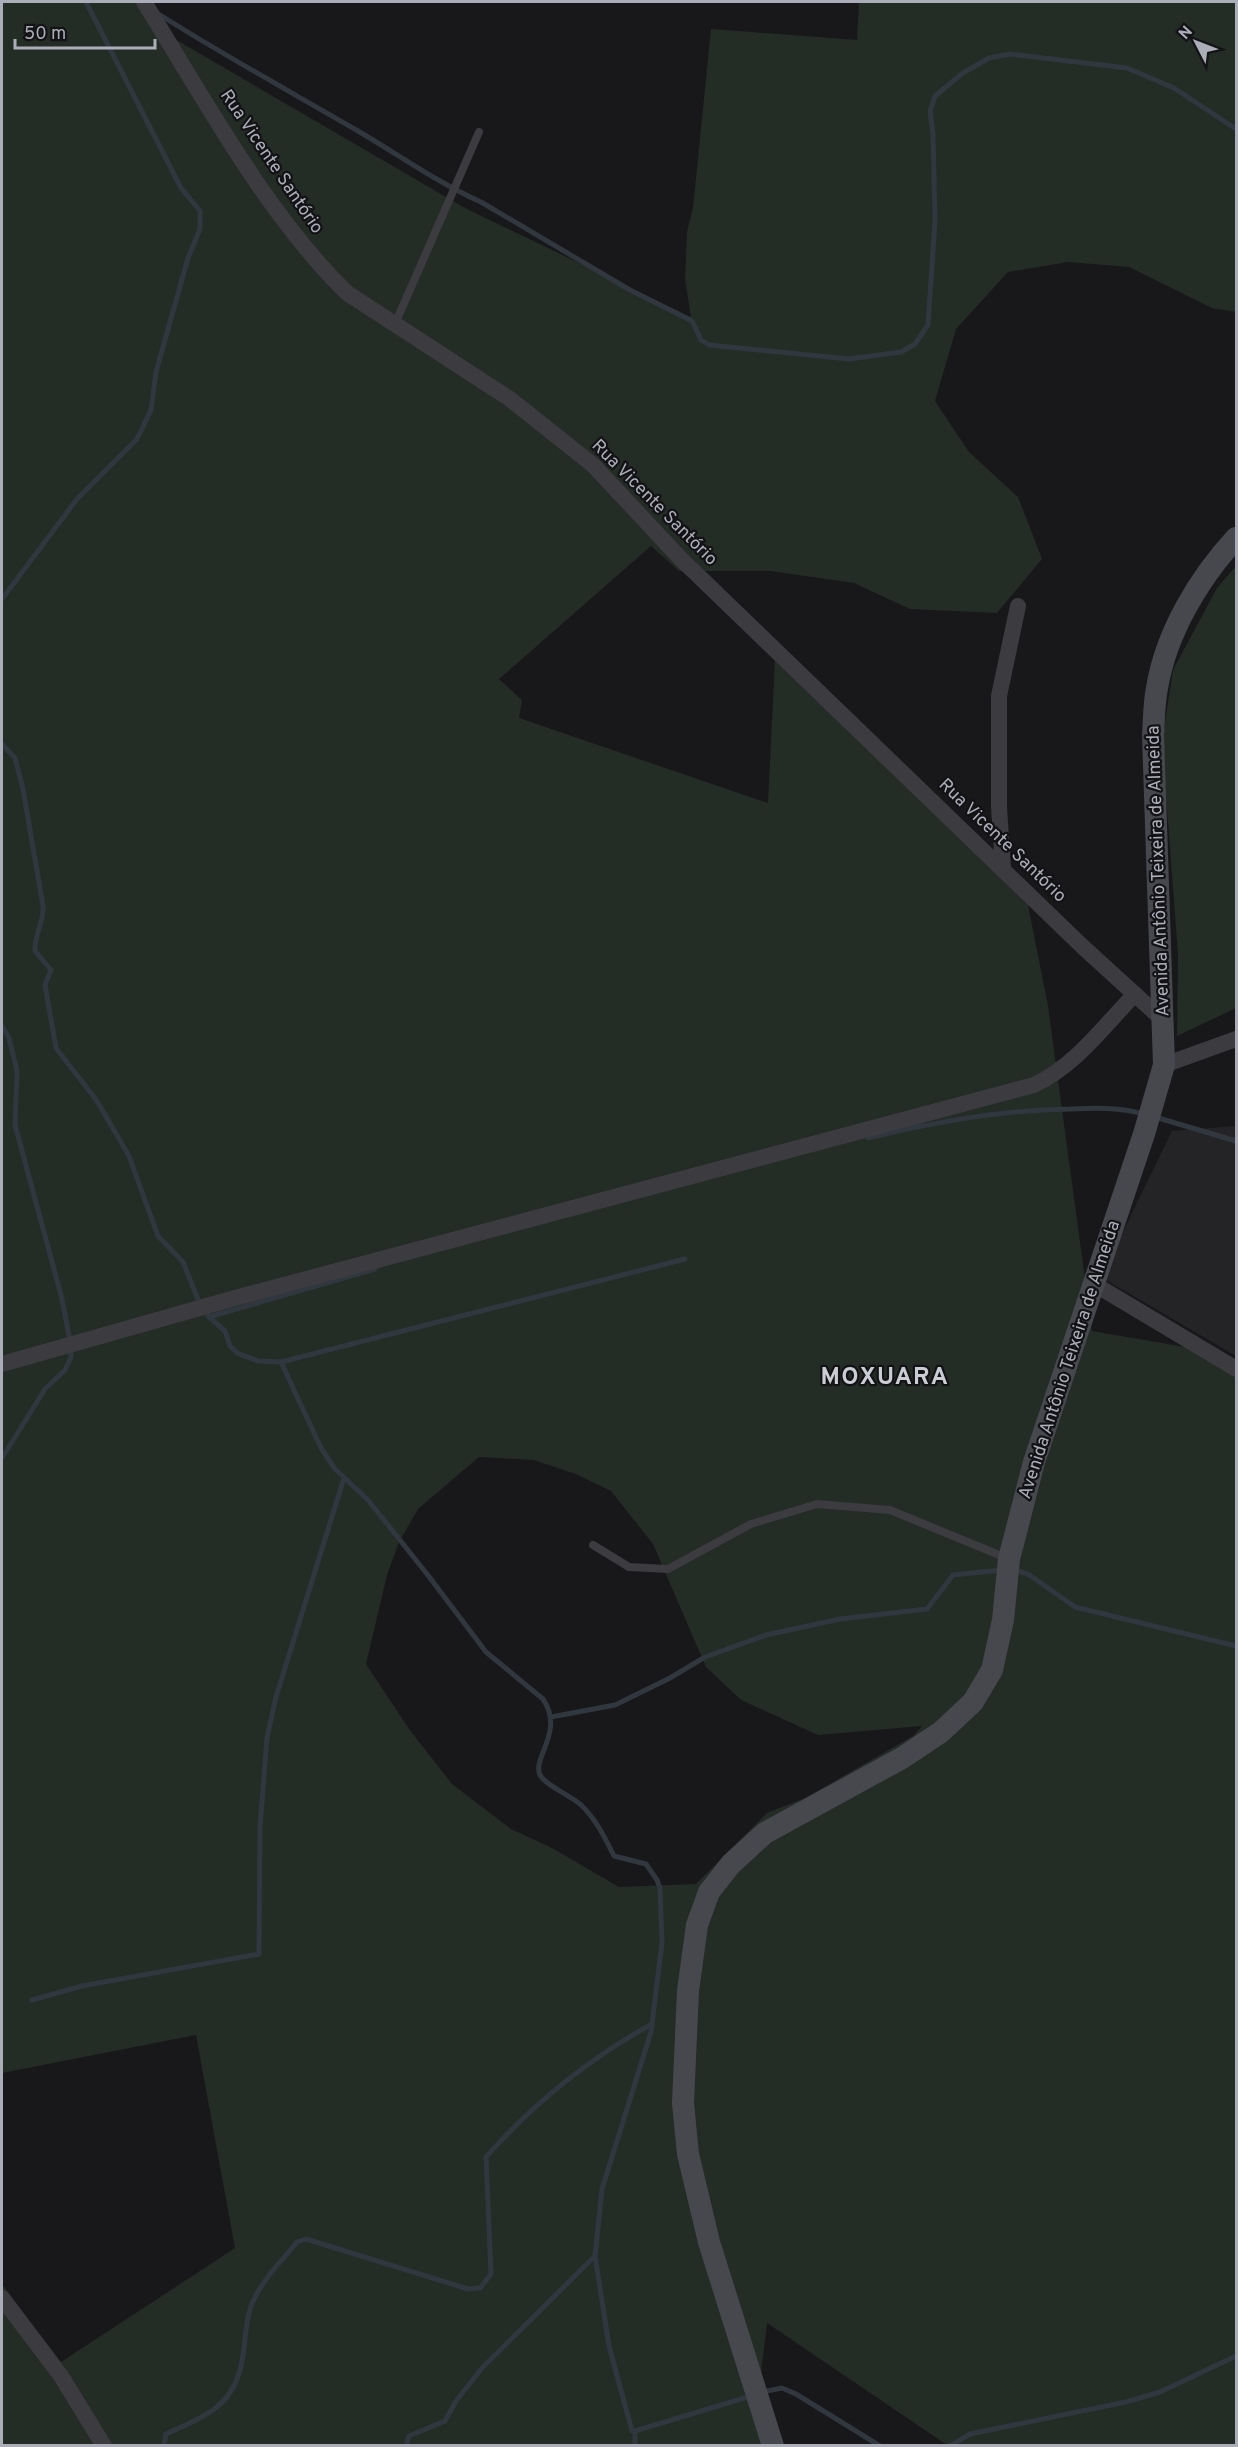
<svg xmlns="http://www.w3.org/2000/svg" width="1238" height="2447" font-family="Overpass,sans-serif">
  <rect width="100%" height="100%" fill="#18181a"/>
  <path fill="#242427" d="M1236,1126V1356L1101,1277L1172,1131Z"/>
  <g fill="#242c26" fill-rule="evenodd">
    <path d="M2,2H146L161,31L465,208L691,317L685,279L687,232L693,208L711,29L857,40L859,2H1236V312L1212,308L1129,267L1068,262L1008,272L956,329L935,401L969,452L1018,497L1042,559L997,613L910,609L854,583L770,571H679L651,546L499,679L522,700L519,718L768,803L775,659L1028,905L1048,1006L1092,1331L1197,1349L1236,1375V2445H947L767,2323L758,2399L766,2445H2V2284L61,2362L235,2248L196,2035L2,2073ZM479,1457L534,1460L576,1474L611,1491L653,1544L706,1667L741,1700L818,1735L922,1726L913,1736L805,1798L767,1813L696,1884L619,1887L552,1848L511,1829L452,1784L409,1729L366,1664L387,1575L399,1542L418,1509Z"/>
    <path d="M1236,566V1008L1177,1036L1178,954L1162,742L1173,670L1217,588Z"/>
  </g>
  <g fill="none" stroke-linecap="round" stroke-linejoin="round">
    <g stroke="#30373f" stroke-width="5">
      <path d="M157,13C223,55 291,92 358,131C399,155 438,183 481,202L630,290L692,321L701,340L709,345L849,359L901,352L915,344L928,325L935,221L933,134L930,111L935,96L963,73L989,58L1010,54L1127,68L1174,88L1236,129"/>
      <path d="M2,599L77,499L137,439L151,410L156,372L188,258L200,229V211L181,188L86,2"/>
      <path d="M2,744L15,758L23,789L43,906C44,923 34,935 35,951L51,970L45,985L56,1048L97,1101L129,1156L158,1236L183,1262L199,1302L209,1317L225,1331L230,1346L237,1353L258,1361L281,1362L685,1259"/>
      <path d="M2,1026L9,1038L17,1071L15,1125L61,1295L70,1340L71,1357L65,1370L45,1389L2,1458"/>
      <path d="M1155,1117L1236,1141"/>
      <path d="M868,1138C935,1122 1001,1110 1070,1109C1094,1108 1120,1107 1143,1114"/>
      <path d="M209,1317L375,1269"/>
      <path d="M281,1362L321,1448L335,1469L368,1500L427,1574L486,1652L543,1699C565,1732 532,1757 540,1775C546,1786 572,1796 581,1805C596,1819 605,1838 614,1856L646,1864L657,1880L660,1888L662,1943L651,2032L602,2189L595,2256L609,2346L632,2431H635V2446"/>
      <path d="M1014,1570L1028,1574L1075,1607L1236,1646"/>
      <path d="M551,1717L615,1705L670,1678L705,1657L766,1635L840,1619L927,1609L953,1575L1002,1570"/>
      <path d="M32,2000L82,1986L259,1954L260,1827L267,1738L276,1697L344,1478"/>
      <path d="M762,2392L782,2388L796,2394L880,2446"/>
      <path d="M635,2431L751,2396"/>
      <path d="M164,2446L166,2434C200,2418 229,2410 240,2370C246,2349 244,2327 251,2306C260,2282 281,2262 297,2242L306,2239L468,2289L480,2288L491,2274L486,2157C533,2104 590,2058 652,2024"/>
      <path d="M406,2446L409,2436L445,2421L456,2401L482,2368L595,2256"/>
      <path d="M950,2446L970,2434L1126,2402L1160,2392L1236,2356"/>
    </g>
    <g stroke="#3b3b40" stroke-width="8">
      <path d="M395,324L479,132"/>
      <path d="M593,1545L629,1567L668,1569L751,1524L817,1504L890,1510L1009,1559"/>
    </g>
    <g stroke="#3b3b40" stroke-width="16">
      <path d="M144,2C204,98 266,214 347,293L510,399L593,465L681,559L1083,947L1163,1020"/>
      <path d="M1003,868L999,807V696L1018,606"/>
      <path d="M1164,1065L1236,1039"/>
      <path d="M1094,1284L1236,1369"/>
      <path d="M2,1364L235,1298L1034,1085C1075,1066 1104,1026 1135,994"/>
      <path d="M2,2298L61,2376L104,2446"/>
    </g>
    <path stroke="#47484e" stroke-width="22" d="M773,2446L709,2242L688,2154L683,2103L688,1991L697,1925L709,1892L731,1864L765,1833L902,1758L941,1732L973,1702L992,1670L1003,1620L1009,1559L1034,1462L1144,1134L1164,1065L1153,735C1154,719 1154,703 1157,688C1166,633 1199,578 1236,538"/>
  </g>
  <g text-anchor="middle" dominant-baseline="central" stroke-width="4.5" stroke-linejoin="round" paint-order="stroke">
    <g font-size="18" fill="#abadb9" stroke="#131315">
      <text transform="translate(271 162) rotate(56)">Rua Vicente Santório</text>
      <text transform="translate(654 503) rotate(45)">Rua Vicente Santório</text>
      <text transform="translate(1002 841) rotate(44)">Rua Vicente Santório</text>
      <text transform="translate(1159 871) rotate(-92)">Avenida Antônio Teixeira de Almeida</text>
      <text transform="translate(1070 1360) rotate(-72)">Avenida Antônio Teixeira de Almeida</text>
    </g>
    <g font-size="24" font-weight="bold" letter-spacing="1.5" fill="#cbcdd5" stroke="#131315">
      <text x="885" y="1378">MOXUARA</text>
    </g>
  </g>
  <rect width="1238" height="2447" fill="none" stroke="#abadb9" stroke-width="6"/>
  <g transform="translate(1196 42) rotate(312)" stroke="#131315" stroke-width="4.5" paint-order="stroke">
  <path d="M0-4.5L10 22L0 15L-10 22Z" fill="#abadb9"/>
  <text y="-9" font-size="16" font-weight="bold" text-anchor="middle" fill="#abadb9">N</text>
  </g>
  <path d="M15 39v9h140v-9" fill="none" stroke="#abadb9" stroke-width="3"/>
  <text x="24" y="39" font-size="18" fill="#abadb9" stroke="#131315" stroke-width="4.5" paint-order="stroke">50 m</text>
</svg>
